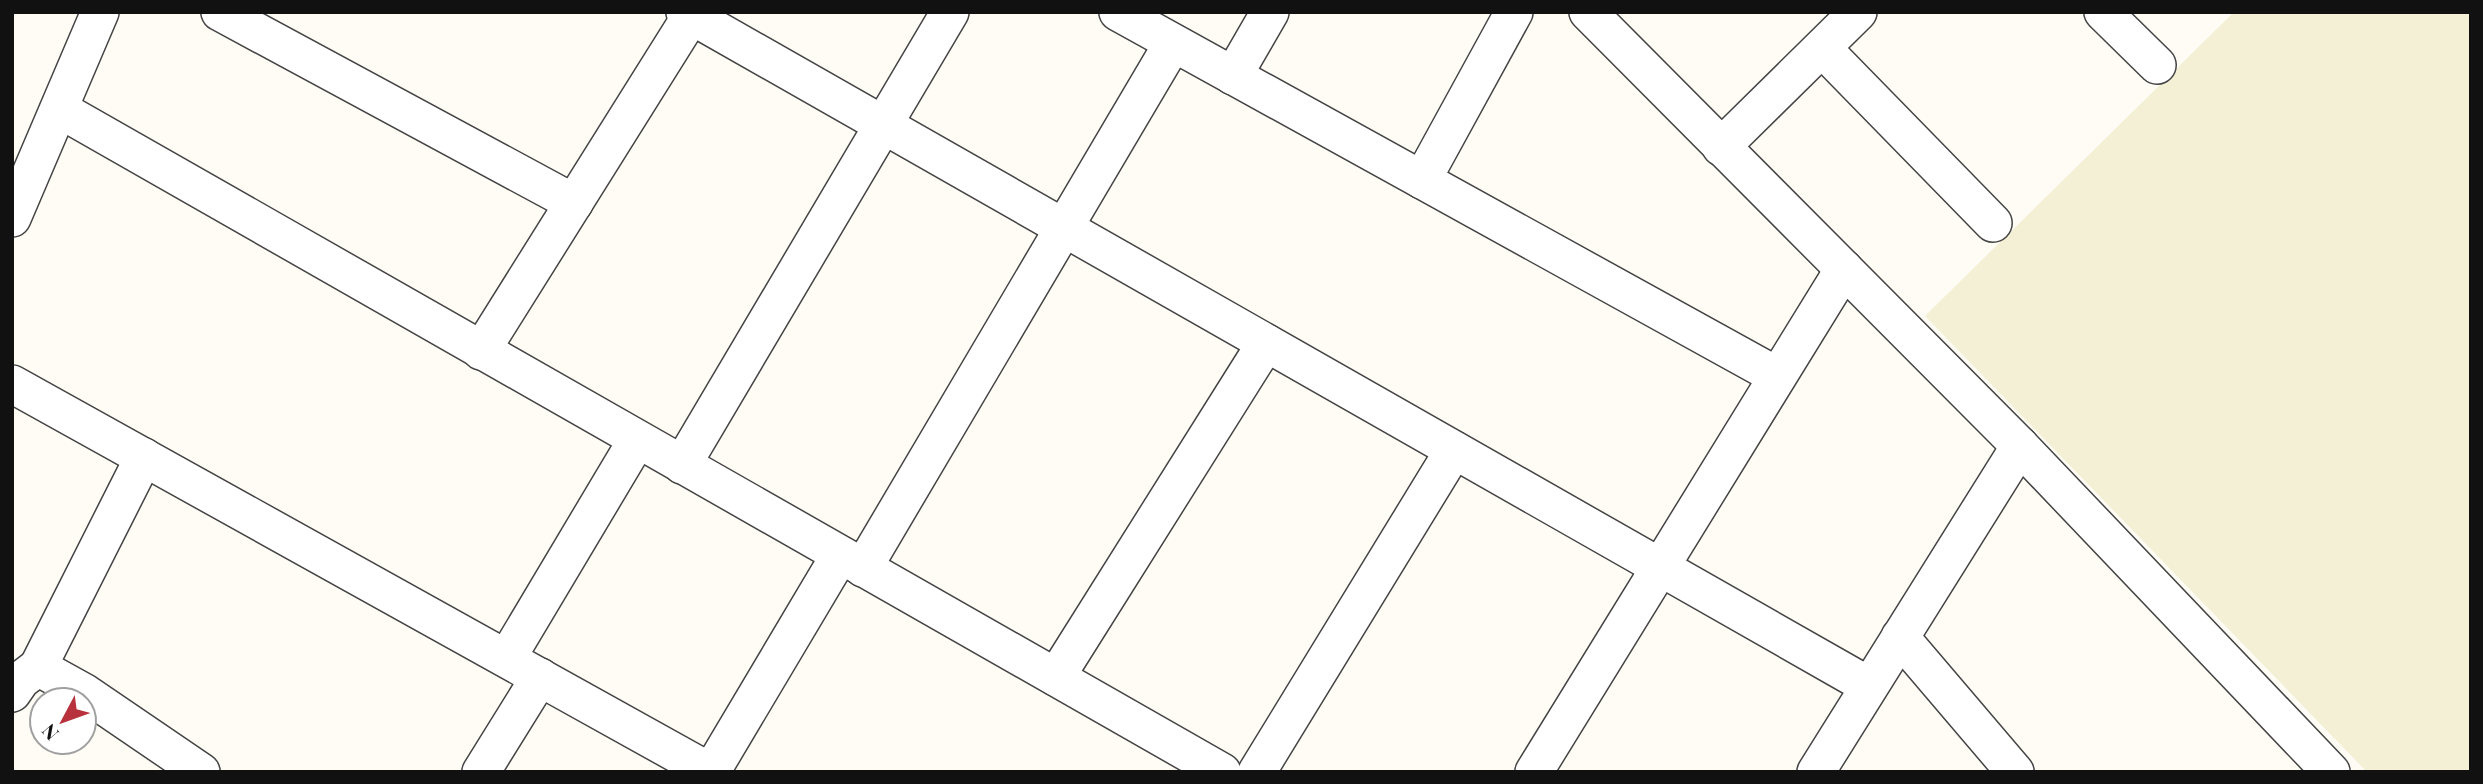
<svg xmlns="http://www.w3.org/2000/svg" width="2483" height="784" font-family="'Playfair Display',serif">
  <rect width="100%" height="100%" fill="#fefcf5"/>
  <path fill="#f3f0d6" d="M2234,12H2471V772H2367L1925,316Z"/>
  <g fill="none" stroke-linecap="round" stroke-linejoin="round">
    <defs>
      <g id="street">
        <path d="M220,12L574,203"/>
        <path d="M685,12L1869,686"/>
        <path d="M1118,12L1777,376"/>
        <path d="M1588,12L2020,446L2331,772"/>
        <path d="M2103,12L2157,65"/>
        <path d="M1822,48L1993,223"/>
        <path d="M1233,76L1270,12"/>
        <path d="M59,109L1222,772"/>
        <path d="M1721,147L1858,12"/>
        <path d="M1422,180L1514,12"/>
        <path d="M12,218L100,12"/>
        <path d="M481,351L691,16"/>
        <path d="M12,384L710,772"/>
        <path d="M682,465L950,12"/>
        <path d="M863,568L1173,43"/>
        <path d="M1900,637L2015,772"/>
        <path d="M507,658L637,440"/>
        <path d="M38,667L144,457"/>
        <path d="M1056,677L1266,343"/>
        <path d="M12,693L21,680L38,667L85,693L201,772"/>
        <path d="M481,772L540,677"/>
        <path d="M711,772L840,555"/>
        <path d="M1257,772L1454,450"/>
        <path d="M1534,772L1844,269"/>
        <path d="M1816,772L2020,446"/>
      </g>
    </defs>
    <use href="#street" stroke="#444" stroke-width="40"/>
    <use href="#street" stroke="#fff" stroke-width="37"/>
  </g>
  <rect width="2483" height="784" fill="none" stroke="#111111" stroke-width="28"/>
  <g transform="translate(63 721) rotate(229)"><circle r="33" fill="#ffffff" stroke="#a0a0a0" stroke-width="2"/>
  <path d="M0-5L12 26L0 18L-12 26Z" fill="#b7323d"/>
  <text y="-10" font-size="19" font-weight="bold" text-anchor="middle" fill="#111111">N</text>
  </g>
</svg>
